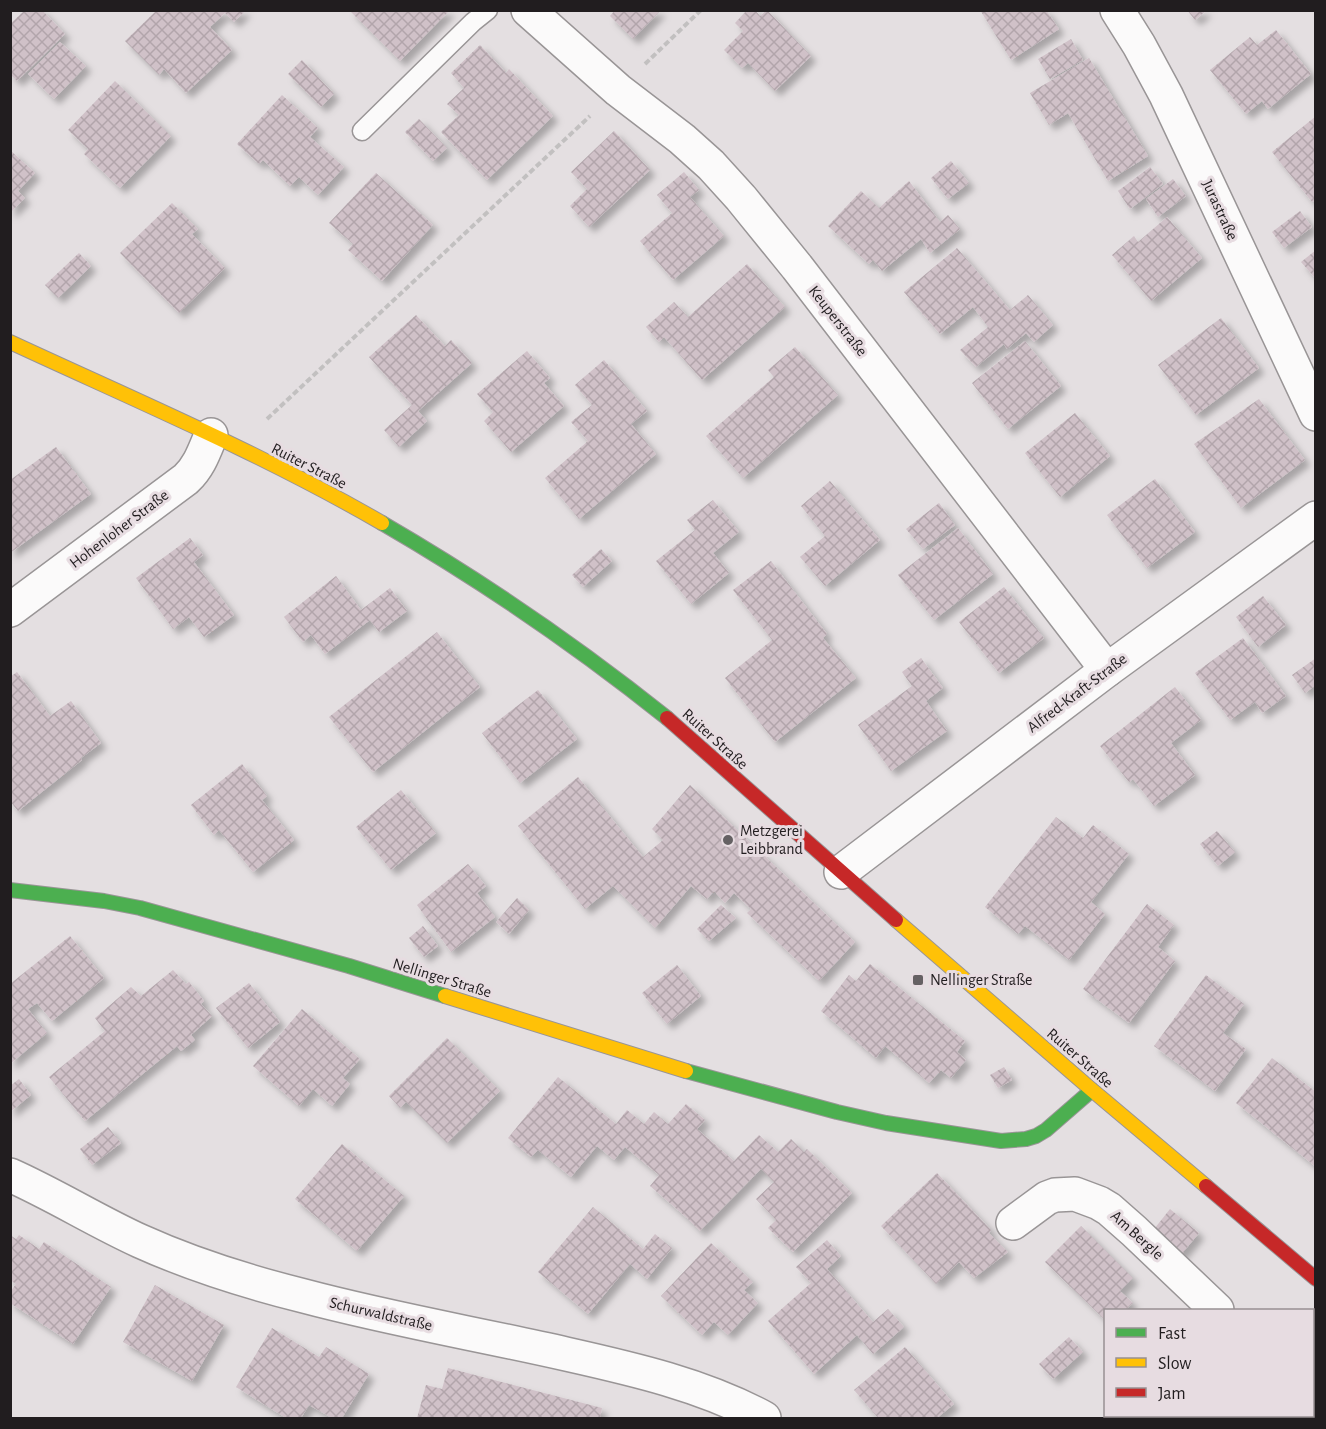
<svg xmlns="http://www.w3.org/2000/svg" width="1326" height="1429" font-family="'Alegreya Sans',sans-serif">
  <defs>
    <pattern id="building-cross-hatch" width="8" height="8" patternUnits="userSpaceOnUse" patternTransform="scale(1.5)"><rect width="8" height="8" fill="#d0c1c8"/><path d="M0 0l8 8M0 8l8-8" fill="none" stroke="#b2a5ab"/></pattern>
    <filter id="shadow"><feDropShadow dx="5.5" dy="5.5" stdDeviation="3" flood-color="#0004"/></filter>
  </defs>
  <rect width="100%" height="100%" fill="#e4dfe1"/>
  <g fill="url(#building-cross-hatch)" filter="url(#shadow)">
    <path d="M25,10H42L65,34L17,81L10,74V24Z"/>
    <path d="M157,10H246L234,22L225,13L210,27L232,50L186,93L164,69L159,75L125,41Z"/>
    <path d="M349,10H450L400,61Z"/>
    <path d="M615,10H661L633,39L610,16Z"/>
    <path d="M747,10H755L760,16L767,10L811,56L775,91L748,63L742,68L724,50L743,31L735,23Z"/>
    <path d="M980,10H1046L1059,29L1011,60Z"/>
    <path d="M1187,10H1207L1195,20Z"/>
    <path d="M1276,30L1311,74L1268,109L1262,101L1246,114L1210,70L1250,37L1257,45Z"/>
    <path d="M1071,39L1083,60L1050,79L1038,59Z"/>
    <path d="M60,42L86,66L54,99L28,74Z"/>
    <path d="M480,45L506,73L509,69L553,116L487,180L441,132L459,115L447,104L464,88L451,73Z"/>
    <path d="M1089,58L1148,156L1108,181L1068,113L1049,125L1030,93Z"/>
    <path d="M302,60L334,94L321,107L288,74Z"/>
    <path d="M115,81L171,136L120,188L84,154L88,149L68,130Z"/>
    <path d="M282,95L318,128L310,137L344,167L318,195L299,177L290,186L263,160L259,164L237,144Z"/>
    <path d="M1316,116V200L1312,202L1272,152Z"/>
    <path d="M419,119L447,148L433,161L405,132Z"/>
    <path d="M614,131L650,170L589,227L570,206L587,189L571,172Z"/>
    <path d="M10,150L35,173L18,191L25,198L10,213Z"/>
    <path d="M951,161L969,183L948,199L931,178Z"/>
    <path d="M1150,167L1163,184L1130,209L1118,191Z"/>
    <path d="M684,172L699,190L690,197L724,236L673,280L640,241L672,213L657,195Z"/>
    <path d="M376,173L433,225L382,281L348,250L353,244L329,223Z"/>
    <path d="M1173,179L1186,196L1158,217L1146,199Z"/>
    <path d="M909,181L940,222L948,215L960,229L930,253L921,239L882,271L873,260L869,264L828,226L861,191L879,208Z"/>
    <path d="M172,203L198,229L192,234L225,268L179,313L120,253Z"/>
    <path d="M1300,211L1312,227L1284,248L1272,232Z"/>
    <path d="M1167,217L1202,258L1151,301L1112,255L1134,236L1138,242Z"/>
    <path d="M957,248L1010,310L1028,295L1053,325L1034,342L1026,333L1007,349L1004,344L976,367L960,350L988,327L973,307L940,334L904,292Z"/>
    <path d="M1316,250V279L1301,262Z"/>
    <path d="M79,253L91,266L58,298L45,285Z"/>
    <path d="M747,264L785,307L702,380L664,337L659,342L646,327L674,302L688,317Z"/>
    <path d="M416,315L445,346L451,340L472,363L418,411L427,421L399,447L384,430L412,405L369,357Z"/>
    <path d="M1221,318L1259,368L1196,415L1158,365Z"/>
    <path d="M1025,341L1061,386L1008,429L972,383Z"/>
    <path d="M795,347L838,395L743,478L706,436L774,377L768,370Z"/>
    <path d="M527,351L550,378L544,383L564,406L511,452L484,421L493,412L477,394Z"/>
    <path d="M604,360L647,411L631,424L656,454L579,519L545,478L588,441L571,422L592,405L575,385Z"/>
    <path d="M1259,399L1305,460L1241,508L1194,444Z"/>
    <path d="M1075,413L1110,456L1060,497L1025,453Z"/>
    <path d="M56,447L91,494L10,553V480Z"/>
    <path d="M1155,479L1195,532L1147,568L1107,515Z"/>
    <path d="M830,481L880,540L825,586L800,557L825,536L801,506Z"/>
    <path d="M713,500L739,532L713,553L729,573L691,604L656,561L695,530L687,520Z"/>
    <path d="M939,503L955,525L923,549L906,529Z"/>
    <path d="M958,528L993,574L934,620L898,575Z"/>
    <path d="M190,538L203,555L194,562L234,615L204,637L189,617L173,629L136,578Z"/>
    <path d="M601,549L612,561L583,587L572,575Z"/>
    <path d="M771,561L827,634L823,638L856,678L775,742L725,678L772,640L733,590Z"/>
    <path d="M336,576L361,610L390,588L407,611L379,632L370,620L325,654L311,635L303,642L284,617Z"/>
    <path d="M1004,587L1044,638L999,673L959,622Z"/>
    <path d="M1263,596L1286,625L1258,647L1236,617Z"/>
    <path d="M437,632L480,687L373,772L329,717Z"/>
    <path d="M1243,638L1286,696L1262,713L1255,702L1230,720L1195,673Z"/>
    <path d="M921,658L943,688L926,701L947,731L891,771L858,725L912,686L902,672Z"/>
    <path d="M1316,658V685L1305,693L1292,675Z"/>
    <path d="M17,672L50,716L71,701L101,743L81,758L82,760L18,811L10,801V677Z"/>
    <path d="M1175,687L1201,720L1171,743L1195,775L1154,806L1133,779L1129,782L1100,746Z"/>
    <path d="M538,690L577,739L520,783L482,733Z"/>
    <path d="M242,764L267,796L262,800L294,840L253,872L219,830L214,835L191,805Z"/>
    <path d="M578,777L643,857L663,840L652,829L690,785L855,942L819,981L747,913L751,909L734,893L725,903L714,891L707,899L691,886L655,928L613,886L585,909L518,826Z"/>
    <path d="M401,790L436,833L391,870L356,827Z"/>
    <path d="M1056,817L1083,838L1093,825L1129,854L1091,902L1105,914L1069,960L1025,926L1018,934L985,907Z"/>
    <path d="M1217,831L1235,852L1218,866L1200,844Z"/>
    <path d="M468,864L486,886L477,893L495,917L451,952L417,905Z"/>
    <path d="M517,898L529,910L509,934L496,922Z"/>
    <path d="M1147,904L1174,925L1158,947L1175,961L1129,1023L1083,989Z"/>
    <path d="M721,905L736,918L709,941L697,929Z"/>
    <path d="M423,926L438,946L424,957L409,938Z"/>
    <path d="M70,936L104,978L52,1021L37,1003L28,1009L47,1033L10,1064V984Z"/>
    <path d="M870,964L965,1041L957,1052L966,1060L951,1078L941,1070L929,1083L885,1046L876,1058L821,1011L849,975L856,981Z"/>
    <path d="M677,965L701,996L667,1024L642,993Z"/>
    <path d="M173,970L186,984L189,982L204,1001L201,1004L212,1016L191,1035L195,1040L181,1051L177,1046L85,1121L49,1077L105,1031L95,1018L131,987L141,996Z"/>
    <path d="M1206,975L1244,1004L1223,1033L1246,1049L1215,1091L1154,1046Z"/>
    <path d="M249,983L280,1022L248,1048L216,1008Z"/>
    <path d="M302,1009L360,1059L343,1078L350,1084L332,1106L313,1089L299,1106L253,1066Z"/>
    <path d="M447,1038L500,1091L447,1143L406,1102L400,1108L389,1096Z"/>
    <path d="M1272,1058L1316,1092V1167L1236,1103Z"/>
    <path d="M1004,1067L1012,1080L998,1088L990,1075Z"/>
    <path d="M558,1077L616,1124L627,1110L644,1124L654,1112L668,1124L686,1104L705,1120L697,1129L734,1161L759,1135L778,1152L791,1139L804,1152L807,1149L852,1193L793,1252L768,1228L776,1220L756,1199L774,1182L761,1169L700,1231L687,1218L650,1186L659,1175L625,1147L614,1160L597,1146L571,1177L538,1150L531,1157L508,1138Z"/>
    <path d="M19,1079L31,1095L10,1112V1086Z"/>
    <path d="M108,1127L121,1143L92,1165L80,1149Z"/>
    <path d="M342,1144L404,1196L357,1251L295,1199Z"/>
    <path d="M937,1173L991,1230L989,1233L1008,1252L974,1278L959,1262L936,1284L881,1226Z"/>
    <path d="M593,1207L643,1249L655,1234L672,1248L647,1279L630,1264L588,1314L538,1272Z"/>
    <path d="M1170,1209L1199,1233L1180,1256L1151,1233Z"/>
    <path d="M1081,1226L1133,1278L1120,1291L1133,1303L1125,1310H1106V1321L1045,1262Z"/>
    <path d="M10,1235L16,1239L19,1235L39,1249L44,1242L111,1287L73,1344L10,1303V1292L16,1284L10,1280Z"/>
    <path d="M827,1240L841,1256L827,1269L873,1322L888,1309L904,1327L873,1354L857,1335L814,1374L768,1321L811,1283L796,1267Z"/>
    <path d="M711,1243L753,1282L744,1290L758,1303L728,1335L714,1322L702,1335L661,1296Z"/>
    <path d="M155,1285L224,1325L192,1381L123,1342Z"/>
    <path d="M272,1328L319,1357L326,1347L369,1374L342,1418H332L309,1405L301,1418H286L236,1387Z"/>
    <path d="M1069,1337L1083,1352L1053,1379L1039,1364Z"/>
    <path d="M905,1347L954,1404L937,1418H878L854,1390Z"/>
    <path d="M448,1368L602,1408L600,1418H417L426,1385L442,1389Z"/>
    <path d="M1148,1416H1231L1228,1418H1151Z"/>
  </g>
  <g fill="none" stroke-linecap="round" stroke-linejoin="round">
    <defs>
      <path id="lane" d="M362,131L473,22L488,10"/>
      <g id="street">
        <path d="M528,10L618,90L682,139L711,165L741,198L797,267L1107,670"/>
        <path d="M1117,10L1139,45L1166,95L1316,414"/>
        <path d="M10,610L186,479C199,467 204,452 211,435"/>
        <path d="M841,872L1107,670L1316,518"/>
        <path d="M10,1175C55,1195 96,1221 140,1241C193,1265 248,1282 304,1296C390,1319 478,1334 566,1354C633,1369 703,1385 764,1418"/>
        <path d="M1013,1223L1047,1198L1055,1195L1075,1194L1099,1203L1109,1209L1134,1231L1217,1310"/>
        <path d="M1312,1405L1316,1408"/>
      </g>
      <g id="fast">
        <path d="M382,523C482,581 577,646 667,718"/>
        <path d="M10,890L104,901L140,908L349,966L445,996"/>
        <path d="M686,1071L837,1112L886,1123L1001,1141L1026,1139L1036,1136L1046,1130L1092,1090"/>
      </g>
      <g id="slow">
        <path d="M10,342C135,400 263,454 382,523"/>
        <path d="M896,920L1092,1090L1206,1186"/>
        <path d="M445,996L686,1071"/>
      </g>
      <g id="jam">
        <path d="M667,718L896,920"/>
        <path d="M1206,1186L1316,1279"/>
      </g>
    </defs>
    <use href="#lane" stroke="#999596" stroke-width="21"/>
    <use href="#street" stroke="#999596" stroke-width="36"/>
    <use href="#fast" stroke="#999596" stroke-width="16"/>
    <use href="#slow" stroke="#999596" stroke-width="16"/>
    <use href="#jam" stroke="#999596" stroke-width="16"/>
    <g stroke="#c2c0c0" stroke-width="4" stroke-dasharray="6 3" stroke-linecap="butt">
      <path d="M645,64L701,10"/>
      <path d="M267,419L590,116"/>
    </g>
    <use href="#lane" stroke="#fbfafa" stroke-width="18"/>
    <use href="#street" stroke="#fbfafa" stroke-width="33"/>
    <use href="#fast" stroke="#4caf50" stroke-width="14"/>
    <use href="#slow" stroke="#ffc107" stroke-width="14"/>
    <use href="#jam" stroke="#c62828" stroke-width="14"/>
  </g>
  <g fill="#656163" stroke="#e7dce1" stroke-width="2">
    <circle cx="728" cy="840" r="6"/>
    <rect x="912" y="974" width="12" height="12" rx="3"/>
  </g>
  <g text-anchor="middle" dominant-baseline="central" stroke-width="6" stroke-linejoin="round" paint-order="stroke">
    <g font-size="16" fill="#211d1f" stroke="#e7dce1">
      <text transform="translate(1220 210) rotate(65)">Jurastraße</text>
      <text transform="translate(838 321) rotate(52)">Keuperstraße</text>
      <text transform="translate(309 466) rotate(27)">Ruiter Straße</text>
      <text transform="translate(119 529) rotate(-37)">Hohenloher Straße</text>
      <text transform="translate(1077 693) rotate(-37)">Alfred-Kraft-Straße</text>
      <text transform="translate(715 739) rotate(42)">Ruiter Straße</text>
      <text transform="translate(442 978) rotate(17)">Nellinger Straße</text>
      <text transform="translate(1080 1058) rotate(41)">Ruiter Straße</text>
      <text transform="translate(1137 1235) rotate(42)">Am Bergle</text>
      <text transform="translate(381 1314) rotate(13)">Schurwaldstraße</text>
    </g>
    <g font-size="16" fill="#211d1f" stroke="#e7dce1" text-anchor="start">
      <text x="740" y="831">Metzgerei<tspan x="740" dy="18">Leibbrand</tspan></text>
      <text x="930" y="980">Nellinger Straße</text>
    </g>
  </g>
  <rect width="1326" height="1429" fill="none" stroke="#211d1f" stroke-width="24"/>
  <rect x="1104" y="1309" width="210" height="108" fill="#e7dce1" stroke="#989093" stroke-width="1.5"/>
  <rect x="1116" y="1328" width="30" height="9" fill="#4caf50" stroke="#989093" stroke-width="1.5"/>
  <text x="1158" y="1339" font-size="18" fill="#211d1f">Fast</text>
  <rect x="1116" y="1358" width="30" height="9" fill="#ffc107" stroke="#989093" stroke-width="1.5"/>
  <text x="1158" y="1369" font-size="18" fill="#211d1f">Slow</text>
  <rect x="1116" y="1388" width="30" height="9" fill="#c62828" stroke="#989093" stroke-width="1.5"/>
  <text x="1158" y="1399" font-size="18" fill="#211d1f">Jam</text>
</svg>
